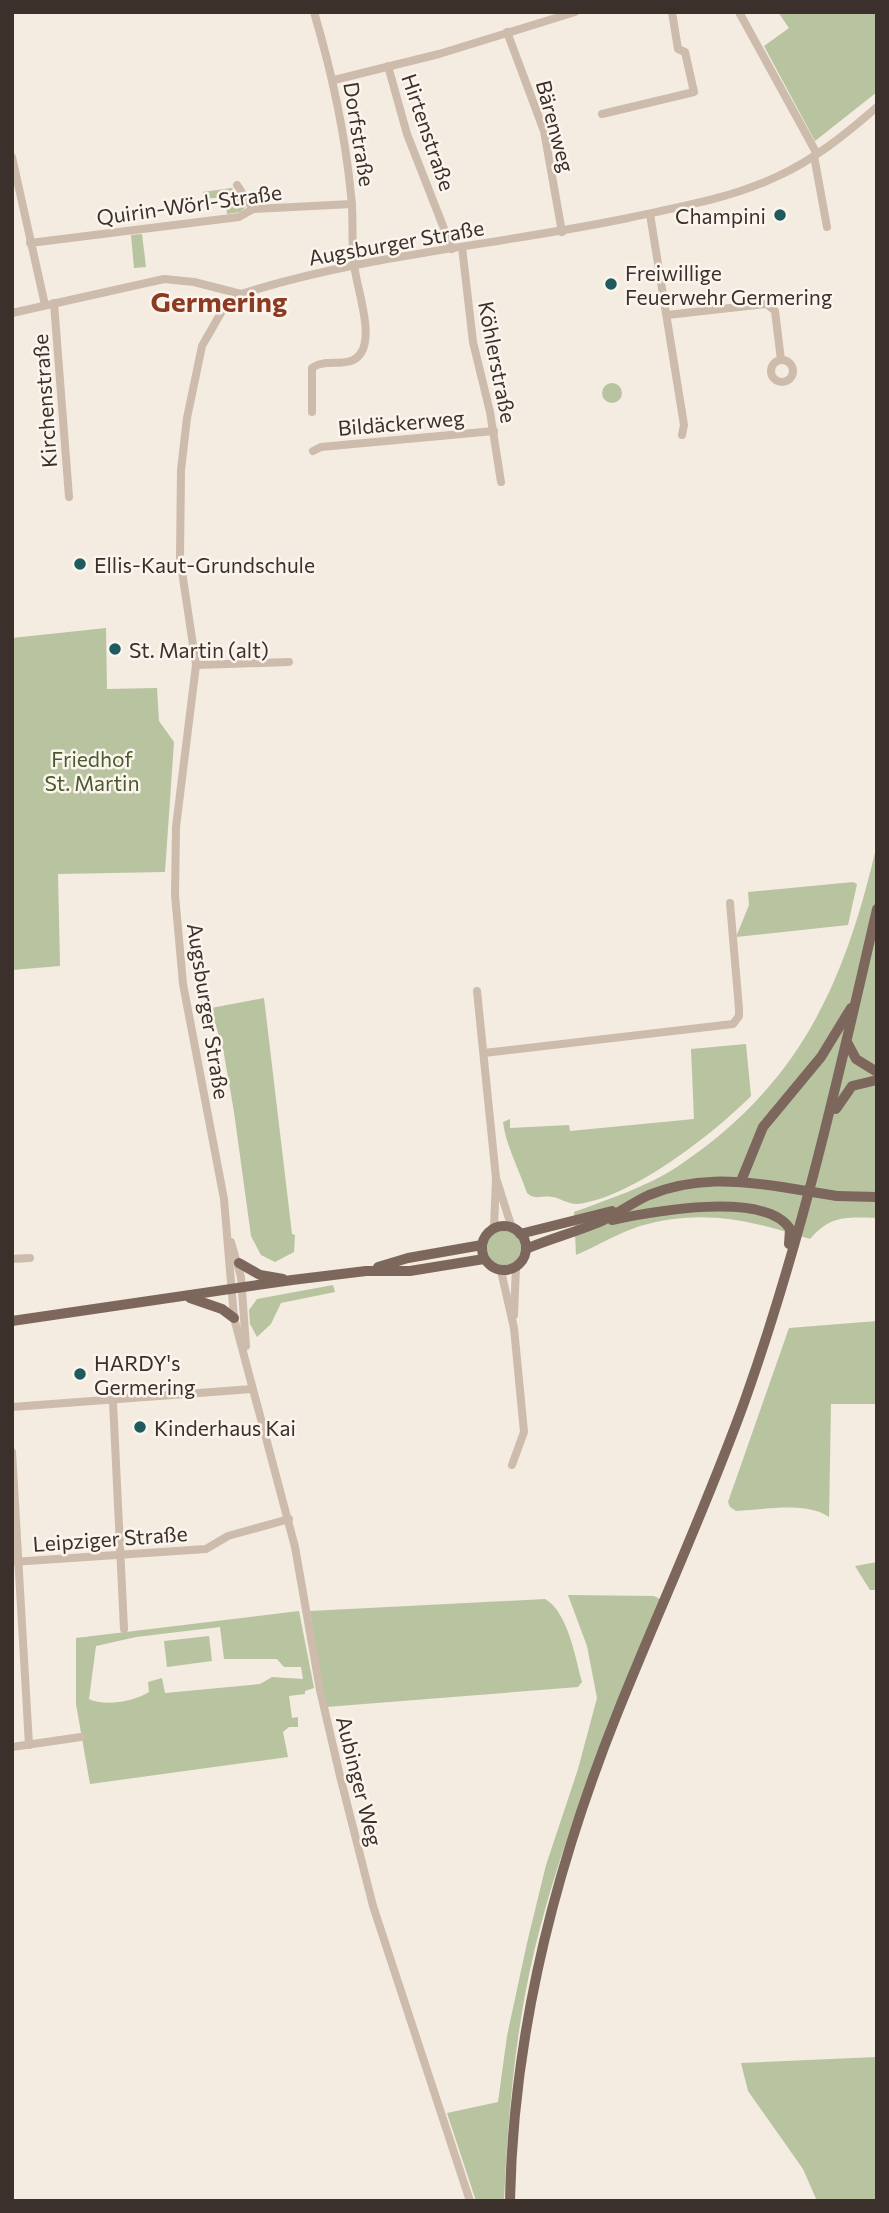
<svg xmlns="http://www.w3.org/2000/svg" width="889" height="2213" font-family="Commissioner,sans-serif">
  <rect width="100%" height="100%" fill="#f4ebe1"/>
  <g fill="#b8c4a0" fill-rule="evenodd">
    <path d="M778,12H877V92L815,141L764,46L789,28Z"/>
    <path d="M232,188L246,207L240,212L227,214L225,197L204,199L203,192Z"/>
    <path d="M142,234L146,267L134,268L131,235Z"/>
    <circle cx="612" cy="393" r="10"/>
    <path d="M106,628L107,689L157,688L159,721L174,742L165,872L58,874L60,966L12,970V638Z"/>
    <path d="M877,844V1218C846,1217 831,1215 810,1239C750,1220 702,1208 640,1226C618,1233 597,1246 576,1255L574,1212C609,1199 646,1187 677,1167C800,1085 845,983 877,844Z"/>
    <path d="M853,882L857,884L848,925L736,937L749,905L748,892Z"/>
    <path d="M264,998L292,1234L295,1235L294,1252L275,1262L261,1255L251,1236L234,1112L224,1054L211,1008Z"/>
    <path d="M746,1044L751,1096C713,1134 633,1197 578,1204C569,1205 561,1198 552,1197C541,1195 537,1201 527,1193C519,1169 506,1146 503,1122L510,1119V1128L569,1125L570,1131L694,1119L691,1049Z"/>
    <circle cx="504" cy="1248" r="17"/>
    <path d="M333,1285L335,1292L281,1303L271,1324L257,1337L250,1324L249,1310L257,1299Z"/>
    <path d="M877,1321V1404H831L829,1517C806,1501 763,1510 736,1511L730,1507L728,1502L789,1328Z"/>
    <path d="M877,1562V1590H870L855,1566Z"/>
    <path d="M568,1595L654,1596L660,1599C615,1714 564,1828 535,1948C515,2031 508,2116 504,2201H476L447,2113L498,2102L507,2036L527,1943L546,1865L578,1769L597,1698L587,1646Z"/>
    <path d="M545,1599C568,1612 575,1657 582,1682L578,1687L326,1707L310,1611Z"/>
    <path d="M299,1611L314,1688L305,1691V1694L289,1696L292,1718L298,1717V1727H289L283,1732L288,1757L90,1784L76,1704V1638ZM220,1627L224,1659H277L284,1667H301L303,1679L272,1677L260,1684L165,1693L162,1678L148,1682L149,1692C135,1701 105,1707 89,1699L96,1646L136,1637Z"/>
    <path d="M209,1636L212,1661L167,1667L164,1641Z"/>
    <path d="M877,2057V2201H817L803,2169L748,2091L741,2063Z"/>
  </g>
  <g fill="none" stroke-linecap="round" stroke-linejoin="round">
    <g stroke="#cdbbac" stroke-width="8">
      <path d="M739,12L817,154"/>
      <path d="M507,32L544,131L562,232"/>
      <path d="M388,66L407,134L452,249"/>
      <path d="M334,80L439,54L575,12"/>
      <path d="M602,114L694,92L685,52L678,49L672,12"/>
      <path d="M814,156L827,227"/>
      <path d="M12,157L45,305"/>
      <path d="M237,185L253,209"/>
      <path d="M650,214L684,425L682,435"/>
      <path d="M30,243L239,217L253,209L352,204"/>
      <path d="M462,247L473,342L490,412L501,482"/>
      <path d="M54,303L69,497"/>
      <path d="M12,313L164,279L194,282L241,294"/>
      <path d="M667,315L767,304L775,311L781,360"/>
      <circle cx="782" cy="371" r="11"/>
      <path d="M312,412V368C326,357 350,370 361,353C374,333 356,286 354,264C351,241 354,218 351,195C345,132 332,73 314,12"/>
      <path d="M313,451L321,447L494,431"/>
      <path d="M196,665L289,662"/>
      <path d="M477,991L496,1178L494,1228"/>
      <path d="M484,1053L733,1024L739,1016V1009L730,903"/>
      <path d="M496,1178L512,1228"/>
      <path d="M231,1242L241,1277L246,1346"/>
      <path d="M12,1259L30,1258"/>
      <path d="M501,1271L514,1328L524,1432L512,1465"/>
      <path d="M514,1315L516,1267"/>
      <path d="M113,1402L124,1629"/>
      <path d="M12,1407L252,1389"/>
      <path d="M12,1452L29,1745"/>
      <path d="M12,1562L206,1549L228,1536L289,1519"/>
      <path d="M12,1747L81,1737"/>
      <path d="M470,2201L373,1906L340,1776L320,1690L295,1547L234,1318L224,1199L183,984L175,895L176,827L196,665L180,558L181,470L187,418L202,346L222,311L241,294C367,254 499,245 628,218C678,207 729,199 776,177C814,160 846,134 877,107"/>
    </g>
    <g stroke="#7d675c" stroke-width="10">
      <path d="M847,1042L856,1059L877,1072"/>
      <path d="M836,1109L852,1086L877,1080"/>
      <path d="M741,1181L763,1127L821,1057L851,1008"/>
      <path d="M837,1196L877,1197"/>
      <path d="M612,1220C650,1212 765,1190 790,1229L789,1244"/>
      <circle cx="504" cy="1248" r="22"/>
      <path d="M520,1234L612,1211"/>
      <path d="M526,1249C549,1239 573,1233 597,1223C615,1216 631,1203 649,1195C693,1177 736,1180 782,1187"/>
      <path d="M239,1263L260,1275L283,1279"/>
      <path d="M378,1267L408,1258L482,1245"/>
      <path d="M190,1298L222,1309L234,1318"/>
      <path d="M12,1321L292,1280L366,1271H410L484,1259"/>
      <path d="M510,2201C513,2033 555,1869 617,1714C659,1609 707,1506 745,1400C802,1239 839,1075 877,909"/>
    </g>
    <path stroke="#7d675c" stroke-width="10" d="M782,1187L837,1196"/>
  </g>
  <g fill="#1f5a5e" stroke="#fbf5ee" stroke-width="2.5">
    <circle cx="780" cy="215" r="7"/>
    <circle cx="611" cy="284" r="7"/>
    <circle cx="80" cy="564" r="7"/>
    <circle cx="115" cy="649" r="7"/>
    <circle cx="80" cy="1374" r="7"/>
    <circle cx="140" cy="1427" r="7"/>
  </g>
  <g text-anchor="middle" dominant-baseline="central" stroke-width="5" stroke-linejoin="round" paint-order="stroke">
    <g font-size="21" fill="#3b302b" stroke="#fbf5ee">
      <text transform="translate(556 126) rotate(75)">Bärenweg</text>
      <text transform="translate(429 132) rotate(71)">Hirtenstraße</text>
      <text transform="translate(360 134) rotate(81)">Dorfstraße</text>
      <text transform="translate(189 204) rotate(-8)">Quirin-Wörl-Straße</text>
      <text transform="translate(396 242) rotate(-10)">Augsburger Straße</text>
      <text transform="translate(498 362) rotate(79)">Köhlerstraße</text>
      <text transform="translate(44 401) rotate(-94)">Kirchenstraße</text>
      <text transform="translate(401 422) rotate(-5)">Bildäckerweg</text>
      <text transform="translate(209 1011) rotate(81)">Augsburger Straße</text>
      <text transform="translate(110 1538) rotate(-4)">Leipziger Straße</text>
      <text transform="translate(360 1781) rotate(76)">Aubinger Weg</text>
    </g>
    <g font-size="21" fill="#3b302b" stroke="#fbf5ee" text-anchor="start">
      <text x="766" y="215" text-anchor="end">Champini</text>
      <text x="625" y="272">Freiwillige<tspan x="625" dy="24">Feuerwehr Germering</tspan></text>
      <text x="94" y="564">Ellis-Kaut-Grundschule</text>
      <text x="129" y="649">St. Martin (alt)</text>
      <text x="94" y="1362">HARDY's<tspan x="94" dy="24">Germering</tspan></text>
      <text x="154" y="1427">Kinderhaus Kai</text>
    </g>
    <g font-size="21" fill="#4a5a2e" stroke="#fbf5ee">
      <text x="92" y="758">Friedhof<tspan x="92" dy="24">St. Martin</tspan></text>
    </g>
    <g font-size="28" font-weight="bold" fill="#8c3b22" stroke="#fbf5ee">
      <text x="219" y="301">Germering</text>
    </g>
  </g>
  <rect width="889" height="2213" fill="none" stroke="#3b302b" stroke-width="28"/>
</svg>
